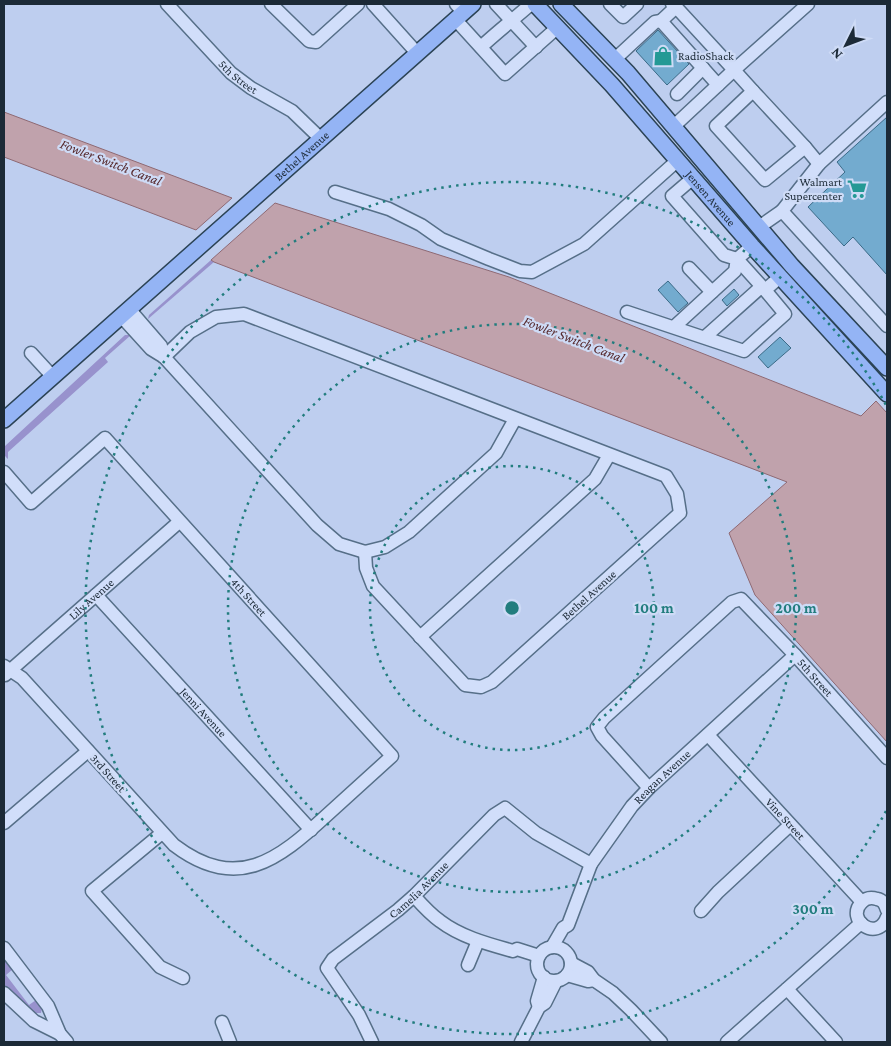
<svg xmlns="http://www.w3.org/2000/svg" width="891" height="1046" font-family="'Crimson Pro',serif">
  <rect width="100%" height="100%" fill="#beceef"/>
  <g fill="#9892cd">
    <path d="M211,260L214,262L148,319L149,315Z"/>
    <path d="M125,335H131L105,358L108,362L8,452V459C3,455 3,451 5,446Z"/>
    <path d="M4,958L13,969L6,975L29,1005L36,1000L42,1008L41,1013H35L4,985Z"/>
  </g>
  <g fill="#c0a2ac" stroke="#8e6973">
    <path d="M4,112L232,198L196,230L4,157Z"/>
    <path d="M275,203L509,277L861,416L876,401L887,413V742L755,595L729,533L787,482L214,262L211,260Z"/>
  </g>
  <g fill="#73abcf" stroke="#3b6b88">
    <path d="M658,30L689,64L667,85L636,51Z"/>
    <path d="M887,117V275L853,237L844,246L808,207L845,172L837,162Z"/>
    <path d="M668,281L688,303L678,312L658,290Z"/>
    <path d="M734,289L739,295L727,306L722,300Z"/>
    <path d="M780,337L791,348L768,368L758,357Z"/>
  </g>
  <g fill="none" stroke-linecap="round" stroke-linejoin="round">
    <defs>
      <g id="minor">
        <path id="s1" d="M167,4L231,73L251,88L292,111L321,139"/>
        <path d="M271,4L309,41L316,42L358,4"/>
        <path d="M373,4L417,53"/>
        <path d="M456,4L463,12"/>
        <path d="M496,4L536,47"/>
        <path d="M610,4L623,17L637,4"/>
        <path d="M672,4L676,7L661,21L718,85L734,70L753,91L716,126L765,180L805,147L819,164L887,102"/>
        <path d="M676,7L734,70L808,4"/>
        <path d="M455,19L505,74L558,27"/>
        <path d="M481,47C497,32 514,19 531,4"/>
        <path d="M615,59L655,22L661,21"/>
        <path d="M753,91L805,147"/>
        <path d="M677,94L703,68"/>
        <path d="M674,126L718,85"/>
        <path d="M819,164L782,211L887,326"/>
        <path d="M335,192L389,209L421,225L441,239L489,259L520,271L532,272L584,244L678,160"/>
        <path d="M759,227L782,211"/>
        <path d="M752,246L737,259L765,290"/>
        <path d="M689,268L712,292"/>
        <path d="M129,309L161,346L164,357"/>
        <path d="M627,312L744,351L785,314L765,290L780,277"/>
        <path d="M121,316L151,349L164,357L317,525L339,544L365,552L385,547L409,532L496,453L515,419"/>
        <path d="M674,327L735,271L737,259L724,255L672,196L693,178"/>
        <path d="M705,337L761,287"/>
        <path d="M31,353L53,377"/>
        <path d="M164,357L190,332L216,317L244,314L666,476L677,494L680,513L492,682L481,687L465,685L373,586L366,568L365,552"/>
        <path id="s2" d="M4,472L31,503L105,438L392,756C371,775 349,795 327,815C278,860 237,893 174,845L22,678L4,666"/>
        <path id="s3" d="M96,595L311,830"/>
        <path d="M420,637L595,479L609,455"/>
        <path id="s4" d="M5,675L179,522"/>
        <path id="s5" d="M708,735L862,902"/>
        <path id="s6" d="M649,788L602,736L597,727L604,718L732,602L741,599L795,655L887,758"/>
        <path d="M4,823L88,751"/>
        <path d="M162,833L92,891L160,967L183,978"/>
        <path d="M414,896C422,905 430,914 440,921C461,937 488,944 513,951L517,949L539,956"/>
        <path d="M887,910C885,904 883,900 877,899C871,897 866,898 862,902C844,920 878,943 887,917"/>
        <path d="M701,911L718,892L790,825"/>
        <circle cx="554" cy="964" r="17"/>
        <path id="s7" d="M552,947L563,928L568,925L591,864L632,806L649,788L795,655"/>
        <path d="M4,948L48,1006L60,1034L67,1042"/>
        <path d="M571,963L588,972L594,980L613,993L631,1010L661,1042"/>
        <path d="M468,965L478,941"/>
        <path d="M567,975L588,981L594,980"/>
        <path d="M787,989L836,1042"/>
        <path d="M4,993L34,1021L60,1034"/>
        <path d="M539,1007L537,1001L544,977"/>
        <path d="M222,1022L230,1042"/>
        <path id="s8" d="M372,1042L359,1015L327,968L333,959L398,910L414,896L494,815L505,808L536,833L591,864"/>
        <path d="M521,1042L539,1007L545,1003L556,981"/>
        <path d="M727,1042L861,923"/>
      </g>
      <g id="major">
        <path id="s9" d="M535,4L612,85L752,246L887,394"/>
        <path d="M561,4L628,73L792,266L887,368"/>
        <path id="s10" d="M4,420L473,4"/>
      </g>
    </defs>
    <use href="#minor" stroke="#566f88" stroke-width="15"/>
    <use href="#major" stroke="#2b4355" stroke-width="18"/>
    <use href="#minor" stroke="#d1defa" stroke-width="12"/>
    <use href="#major" stroke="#94b4f5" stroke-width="15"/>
  </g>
  <g fill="none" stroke="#227d7e" stroke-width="2.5" stroke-dasharray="2.5 5">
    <circle cx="512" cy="608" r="142"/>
    <circle cx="512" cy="608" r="284"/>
    <path d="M886 811A426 426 0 1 1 886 405"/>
  </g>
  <defs>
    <symbol id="shop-bare" viewBox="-9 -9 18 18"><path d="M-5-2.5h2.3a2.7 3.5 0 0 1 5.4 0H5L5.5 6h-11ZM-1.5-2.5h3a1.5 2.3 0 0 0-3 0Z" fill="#249995" stroke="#cedbf6" stroke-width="2.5" paint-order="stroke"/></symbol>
    <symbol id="supermarket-bare" viewBox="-9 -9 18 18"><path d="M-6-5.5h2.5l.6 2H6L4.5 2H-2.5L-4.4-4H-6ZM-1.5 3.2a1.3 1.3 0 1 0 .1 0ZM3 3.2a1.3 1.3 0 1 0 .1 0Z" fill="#249995" stroke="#cedbf6" stroke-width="2.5" paint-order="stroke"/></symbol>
  </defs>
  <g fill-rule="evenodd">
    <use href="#shop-bare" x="649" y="42" width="28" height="28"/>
    <use href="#supermarket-bare" x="843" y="175" width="28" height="28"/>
  </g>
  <g text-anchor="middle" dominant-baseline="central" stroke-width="4.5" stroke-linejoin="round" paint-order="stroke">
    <g font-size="12" fill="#1c2a37" stroke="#cedbf6" text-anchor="start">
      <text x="678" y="56">RadioShack</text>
      <text x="842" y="182" text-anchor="end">Walmart<tspan x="842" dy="14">Supercenter</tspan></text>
    </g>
    <g font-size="12" fill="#1c2a37" stroke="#cedbf6">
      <text stroke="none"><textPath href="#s1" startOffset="102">5th Street</textPath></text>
      <text stroke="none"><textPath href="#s10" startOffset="398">Bethel Avenue</textPath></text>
      <text stroke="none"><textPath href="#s9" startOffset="262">Jensen Avenue</textPath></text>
      <text transform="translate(589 595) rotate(-42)">Bethel Avenue</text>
      <text stroke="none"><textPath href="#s2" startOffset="354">4th Street</textPath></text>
      <text stroke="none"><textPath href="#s4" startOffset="115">Lily Avenue</textPath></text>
      <text stroke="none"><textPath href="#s6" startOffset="382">5th Street</textPath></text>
      <text stroke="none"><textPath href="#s3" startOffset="159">Jenni Avenue</textPath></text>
      <text transform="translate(108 773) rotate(48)">3rd Street</text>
      <text stroke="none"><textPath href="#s7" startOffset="206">Reagan Avenue</textPath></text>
      <text stroke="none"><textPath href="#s5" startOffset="114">Vine Street</textPath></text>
      <text stroke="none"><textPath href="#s8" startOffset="208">Camelia Avenue</textPath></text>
    </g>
    <g font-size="14" font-style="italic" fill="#572a2e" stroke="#cedbf6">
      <text transform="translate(111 162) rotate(21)">Fowler Switch Canal</text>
      <text transform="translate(574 339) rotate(21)">Fowler Switch Canal</text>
    </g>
  </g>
  <circle cx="512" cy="608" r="8" fill="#227d7e" stroke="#cedbf6" stroke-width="2.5"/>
  <g font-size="15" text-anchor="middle" font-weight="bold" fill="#227d7e" stroke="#cedbf6" stroke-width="4.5" stroke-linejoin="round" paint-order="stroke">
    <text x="654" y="613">100 m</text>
    <text x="796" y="613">200 m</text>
    <text x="813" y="914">300 m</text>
  </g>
  <rect width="891" height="1046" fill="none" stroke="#1c2a37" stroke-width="10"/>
  <g transform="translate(846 45) rotate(228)" stroke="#cedbf6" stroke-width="4" paint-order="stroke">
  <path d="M0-4L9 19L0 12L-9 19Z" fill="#1c2a37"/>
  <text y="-8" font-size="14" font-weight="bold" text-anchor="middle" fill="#1c2a37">N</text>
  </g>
</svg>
